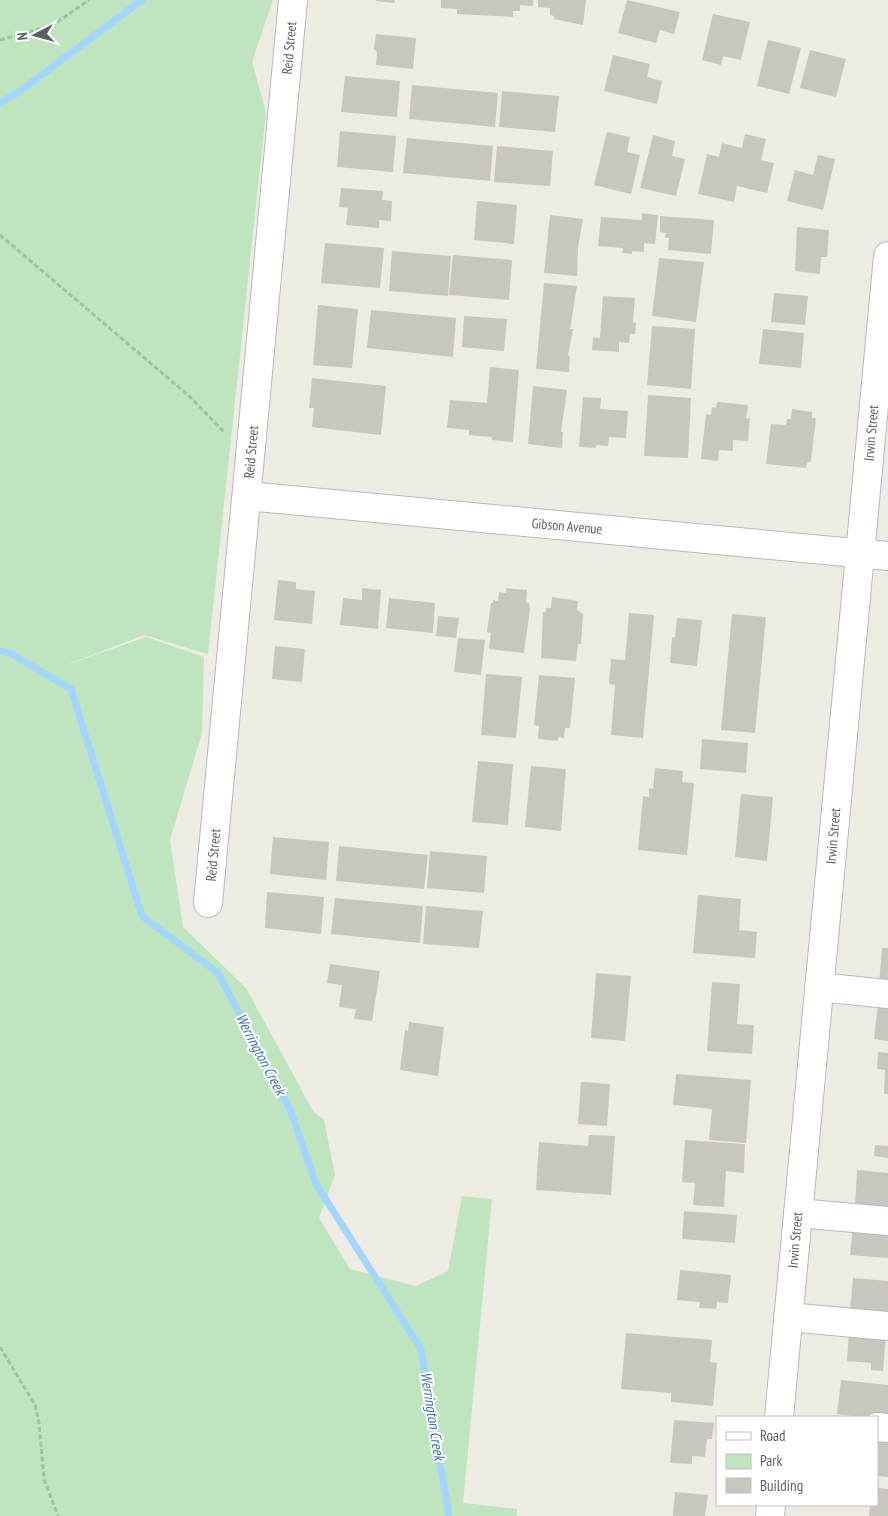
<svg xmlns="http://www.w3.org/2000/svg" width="888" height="1516" font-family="'PT Sans Narrow',sans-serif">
  <rect width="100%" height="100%" fill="#eeebe3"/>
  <path fill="#bfe5bf" d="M0,0H273L252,62L266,112L208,654L144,635L61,667L146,637L204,657L202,733L170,840L183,927L246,988L313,1111L324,1120L335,1175L319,1218L350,1269L416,1286L448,1271L462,1196L492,1199L463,1503L517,1509V1516H0Z"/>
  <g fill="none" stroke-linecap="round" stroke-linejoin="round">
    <g stroke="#a2d6ff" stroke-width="7">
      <path d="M0,103L20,91L142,0"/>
      <path d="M0,651L10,653L71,689L142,916L218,973L291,1112L316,1184L421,1349L449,1516"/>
    </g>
  </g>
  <g fill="#c9c6c0">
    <path d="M376,0H395L394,3L376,1Z"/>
    <path d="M441,0H533V6L520,5V11H513V17L457,14V9L441,8Z"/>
    <path d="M538,0H586L583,25L554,19V16L550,15V8L538,7Z"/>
    <path d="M627,0L680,12L674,34L660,30L656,43L618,33Z"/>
    <path d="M713,14L750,22L741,60L723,56L721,65L702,60Z"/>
    <path d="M376,34L416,38L413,69L376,65L377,52L374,49Z"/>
    <path d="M768,40L801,48L789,94L757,86Z"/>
    <path d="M810,50L846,59L836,97L800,88Z"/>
    <path d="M613,55L650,64L647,77L662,81L657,104L604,91Z"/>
    <path d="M345,76L400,81L397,117L341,112Z"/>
    <path d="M412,85L498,93L495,127L409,119Z"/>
    <path d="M502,91L559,96L555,132L499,127Z"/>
    <path d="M340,131L396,136L393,172L337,167Z"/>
    <path d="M607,132L630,137L627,152L640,155L631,194L594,185Z"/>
    <path d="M745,134L766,139L761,160L774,163L767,193L737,186L734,202L698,194L707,154L719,157L722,143L742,148Z"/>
    <path d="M653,135L675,141L672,156L685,159L676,196L640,188Z"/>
    <path d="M407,138L493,146L490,181L403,173Z"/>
    <path d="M497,146L553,151L550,186L494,182Z"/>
    <path d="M818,155L835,159L823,210L787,201L795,170L813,175Z"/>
    <path d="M341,188L383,191L382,200L392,201L391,221L379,220V228L346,225L348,208L339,207Z"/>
    <path d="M477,201L517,205L514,244L474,240Z"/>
    <path d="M642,213L658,215L655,244L644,243V252L632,251V254L622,253L623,248L598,246L601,217L642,220Z"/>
    <path d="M550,215L583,219L578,247L577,276L544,273Z"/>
    <path d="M660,216L714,220L711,254L668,250L669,238H665L666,233L660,232Z"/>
    <path d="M797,227L829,230L827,257H821L820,274L795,271Z"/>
    <path d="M325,243L384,248L380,288L321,283Z"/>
    <path d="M392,251L451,256L448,296L389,291Z"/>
    <path d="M453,255L512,260L509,300L449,295Z"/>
    <path d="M659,258L704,262L696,322L652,316Z"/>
    <path d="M544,283L577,286L570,329H573L568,356H570L569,372L536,369Z"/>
    <path d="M774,293L808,296L805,325L771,322Z"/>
    <path d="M603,296L635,298L633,322L636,323L635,334H630L629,343L619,342V352L592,350L593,337L600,338Z"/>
    <path d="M318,305L358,309L352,368L313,365Z"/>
    <path d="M371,310L456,318L453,357L367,348Z"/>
    <path d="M464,316L507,319L504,351L462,347Z"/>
    <path d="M652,326L695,329L691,389L647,385Z"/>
    <path d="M763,329L804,333L801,368L759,364Z"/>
    <path d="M490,367L519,370L513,442L492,440V437L469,435V430L447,428L450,400L487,403Z"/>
    <path d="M312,378L386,386L381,435L312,427L314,408H309Z"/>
    <path d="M533,386L567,390L561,432H563L562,448L528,444Z"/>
    <path d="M648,395L691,398L688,458L644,456Z"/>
    <path d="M583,397L601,398L600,409L628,411L626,438L609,437L608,446L596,445V448L579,447Z"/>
    <path d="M717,402L748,405L746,419L750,418L748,441L733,440V451L719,450L718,461L701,459L706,414L711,415L712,407L716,408Z"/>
    <path d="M792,409L812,412V418H816L811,461L807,463L806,468L766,464L771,424L786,425L787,419H791Z"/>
    <path d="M278,580L296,582V589L315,591L312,624L274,620Z"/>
    <path d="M362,588L381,590L378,629L340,625L343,598L362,600Z"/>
    <path d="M506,588L527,590L526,602L529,603L530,609L524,653L489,649L491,633L487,632L491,603H493V600L498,601L499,592L506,593Z"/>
    <path d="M552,597L578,601L577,610L583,614L581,644H578L576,661L541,658L543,612H546V608H551Z"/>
    <path d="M389,598L435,603L433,633L386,628Z"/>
    <path d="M629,613L654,615L643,738L611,735L615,685L609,684L611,659L625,660Z"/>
    <path d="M732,614L766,617L755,733L721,730Z"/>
    <path d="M438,616L459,618L456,638L436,636Z"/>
    <path d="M677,618L702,620L697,666L670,663L672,637L675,638Z"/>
    <path d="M458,638L485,640L481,675L454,672Z"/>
    <path d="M275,646L305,649L302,682L272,679Z"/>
    <path d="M486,674L522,677L516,738L481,735Z"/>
    <path d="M539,675L575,678L570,728H565L564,738L558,737V741L538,739L539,726L534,725Z"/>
    <path d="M702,739L748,743L746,773L700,769Z"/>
    <path d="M478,761L513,764L508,825L472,822Z"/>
    <path d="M531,766L566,769L561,831L525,827Z"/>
    <path d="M655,768L683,771L682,782L694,783L687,855L638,850L643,796L649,797V788L653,789Z"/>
    <path d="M741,794L773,797L767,861L735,857Z"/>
    <path d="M273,837L329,842L326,880L270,874Z"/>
    <path d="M339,846L428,855L424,889L336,881Z"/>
    <path d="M430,851L487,856L484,893L427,888Z"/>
    <path d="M267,892L324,897L321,934L265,928Z"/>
    <path d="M698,895L741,899L739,930L757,932L755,958L693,953Z"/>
    <path d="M335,898L423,906L420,943L331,934Z"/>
    <path d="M426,906L483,911L479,948L423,944Z"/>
    <path d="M882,948H888V985L879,984Z"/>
    <path d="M330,964L380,971L372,1021L354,1019L356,1009L339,1007L342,985L327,983Z"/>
    <path d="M596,973L631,976L625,1041L591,1038Z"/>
    <path d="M712,982L740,984L737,1024L754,1025L752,1054L707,1051Z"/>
    <path d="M878,1004L888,1005V1041L874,1039Z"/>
    <path d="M409,1022L444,1027L438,1076L400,1070L405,1030L408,1031Z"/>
    <path d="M878,1052L888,1053V1094H884L885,1070L877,1069Z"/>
    <path d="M676,1074L751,1080L746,1143L709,1140L712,1109L673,1105Z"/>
    <path d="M581,1082L610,1084L607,1126L578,1124Z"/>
    <path d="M589,1135L615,1136L611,1195L536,1190L539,1142L588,1146Z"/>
    <path d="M685,1140L745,1144L744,1173L726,1171L724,1207L693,1205L695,1183L682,1182Z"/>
    <path d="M875,1145L888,1146V1158L874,1156Z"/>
    <path d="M857,1170L888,1173V1211L855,1208Z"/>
    <path d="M684,1211L737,1215L735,1243L682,1239Z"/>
    <path d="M853,1227L888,1230V1258L850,1255Z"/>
    <path d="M680,1270L731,1275L728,1303L717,1302L716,1309L699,1308L700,1302L677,1300Z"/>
    <path d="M853,1278L888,1281V1314L850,1311Z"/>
    <path d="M849,1332L886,1335L883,1371L871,1370V1363L847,1361Z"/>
    <path d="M626,1333L712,1340L710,1362L717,1363L713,1406L671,1402V1393L621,1389Z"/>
    <path d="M841,1380L888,1385V1420L837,1414Z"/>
    <path d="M674,1420L714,1423L712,1439H707L705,1457L692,1456V1464L670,1463Z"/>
    <path d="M877,1438L888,1439V1477L877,1476Z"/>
    <path d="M877,1488L888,1489V1516H869L870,1505H877Z"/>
    <path d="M675,1492L708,1495L705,1516H673Z"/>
  </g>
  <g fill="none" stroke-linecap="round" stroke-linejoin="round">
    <defs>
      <g id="minor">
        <path d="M247,496L888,556"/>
        <path d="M208,903L293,0"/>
        <path d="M819,987L888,994"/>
        <path d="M798,1213L888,1221"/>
        <path d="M788,1317L888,1326"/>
        <path d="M779,1417L888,256"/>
        <path d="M877,1427L888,1428"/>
        <path d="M770,1516L771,1505"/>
      </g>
    </defs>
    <use href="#minor" stroke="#b6b9bd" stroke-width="30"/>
    <g stroke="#98c6a5" stroke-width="3" stroke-dasharray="5 2.5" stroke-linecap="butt">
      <path d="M0,40L53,25L89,0"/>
      <path d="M0,235L188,395L225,433"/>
      <path d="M0,1347L35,1405L39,1423L44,1479L58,1516"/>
    </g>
    <use href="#minor" stroke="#fff" stroke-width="28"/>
  </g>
  <g text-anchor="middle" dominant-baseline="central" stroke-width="4" stroke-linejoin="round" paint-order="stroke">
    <g font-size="14" fill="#5b5f64" stroke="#fff">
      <text transform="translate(289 48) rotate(-85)">Reid Street</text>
      <text transform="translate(871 433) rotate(-85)">Irwin Street</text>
      <text transform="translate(251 452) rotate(-85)">Reid Street</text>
      <text transform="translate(567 526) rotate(5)">Gibson Avenue</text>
      <text transform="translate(833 836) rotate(-85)">Irwin Street</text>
      <text transform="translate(213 855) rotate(-85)">Reid Street</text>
      <text transform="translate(795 1240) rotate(-85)">Irwin Street</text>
    </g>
    <g font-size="15" font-style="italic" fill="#3f76b0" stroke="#fff">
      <text transform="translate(261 1054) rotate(62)">Werrington Creek</text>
      <text transform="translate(433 1416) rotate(81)">Werrington Creek</text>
    </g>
  </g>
  <rect x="716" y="1416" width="162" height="90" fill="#ffffff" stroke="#bdbfc1"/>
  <rect x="726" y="1432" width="25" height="8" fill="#ffffff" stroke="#bdbfc1"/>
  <text x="760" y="1441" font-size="15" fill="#5b5f64">Road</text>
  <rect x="726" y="1454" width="25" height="15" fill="#bfe5bf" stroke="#bdbfc1"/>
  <text x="760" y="1466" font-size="15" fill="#5b5f64">Park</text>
  <rect x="726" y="1478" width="25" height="15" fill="#c9c6c0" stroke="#bdbfc1"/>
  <text x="760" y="1491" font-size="15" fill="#5b5f64">Building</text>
  <g transform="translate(35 35) rotate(264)" stroke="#ffffff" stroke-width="4" paint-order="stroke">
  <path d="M0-4L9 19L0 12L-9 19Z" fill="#5b5f64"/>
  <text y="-8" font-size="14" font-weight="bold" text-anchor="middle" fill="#5b5f64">N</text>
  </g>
</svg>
